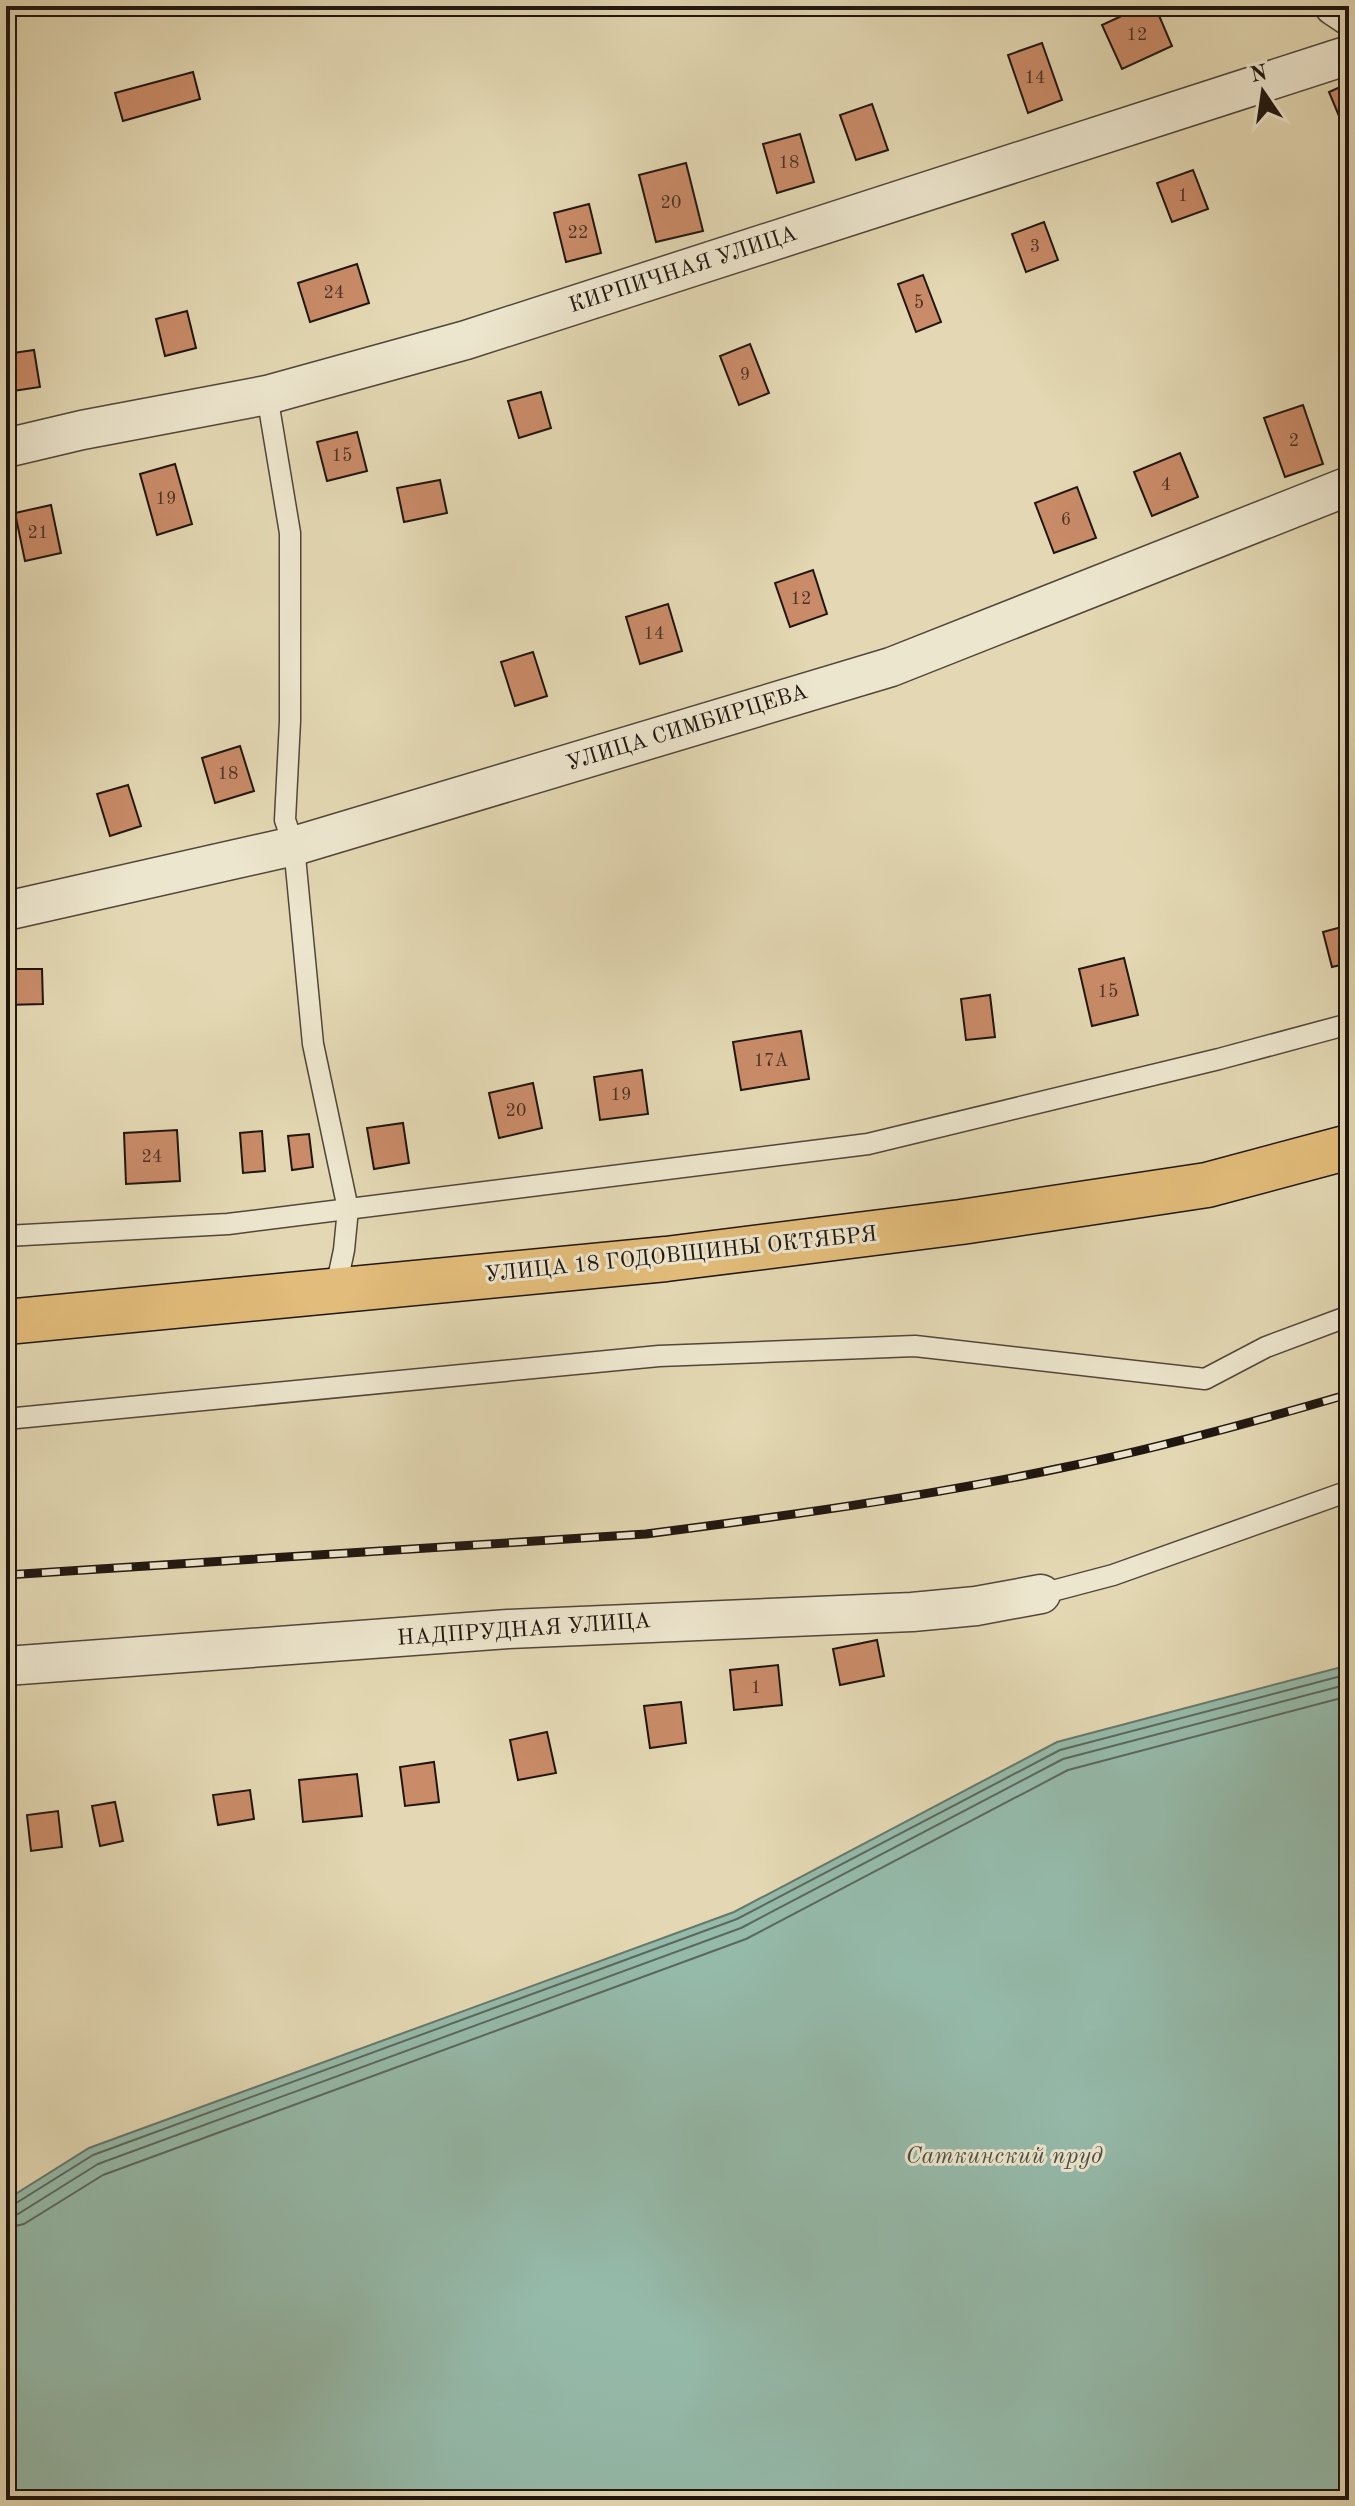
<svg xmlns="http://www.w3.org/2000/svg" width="1355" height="2506" font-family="'Old Standard TT',serif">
  <rect width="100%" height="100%" fill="#e3d8b3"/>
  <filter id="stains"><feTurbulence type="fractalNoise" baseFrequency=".0025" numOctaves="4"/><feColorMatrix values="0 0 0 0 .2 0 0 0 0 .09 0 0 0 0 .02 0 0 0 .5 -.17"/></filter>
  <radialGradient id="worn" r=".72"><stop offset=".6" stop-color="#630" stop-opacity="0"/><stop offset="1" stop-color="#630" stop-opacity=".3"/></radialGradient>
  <path fill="#95baaa" stroke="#66786c" stroke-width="2" d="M1349,1665V2500H6V2200L89,2148L734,1912L1057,1742Z"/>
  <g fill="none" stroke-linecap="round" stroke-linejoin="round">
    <g stroke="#5a685d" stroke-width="2">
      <path d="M6,2206L13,2205L93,2155L737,1919L1060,1750L1349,1674"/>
      <path d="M6,2216L18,2214L98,2164L741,1928L1063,1759L1349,1684"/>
      <path d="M6,2228L24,2224L103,2175L746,1939L1068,1770L1349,1696"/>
    </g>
  </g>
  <g fill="#c98b68" stroke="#201610" stroke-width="2">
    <path d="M1143,6H1155L1172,46L1122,69L1102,25Z"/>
    <path d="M1042,43L1062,100L1028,113L1008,55Z"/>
    <path d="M193,72L200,99L123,121L115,93Z"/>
    <path d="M1349,83V125L1344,128L1329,92Z"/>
    <path d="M872,104L888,150L856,160L840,115Z"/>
    <path d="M800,134L814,182L777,193L763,144Z"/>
    <path d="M686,163L703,231L656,242L639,175Z"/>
    <path d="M1193,170L1208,209L1172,222L1157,183Z"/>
    <path d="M589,204L601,253L566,262L554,213Z"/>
    <path d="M1044,222L1058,260L1026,272L1012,234Z"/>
    <path d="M357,264L369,303L310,322L298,283Z"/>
    <path d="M923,275L941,322L916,332L898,284Z"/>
    <path d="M187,311L196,348L165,356L156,319Z"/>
    <path d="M750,344L769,393L739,405L720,356Z"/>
    <path d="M34,350L40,387L6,392V354Z"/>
    <path d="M541,392L551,428L519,438L508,401Z"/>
    <path d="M1303,405L1323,464L1285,477L1264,418Z"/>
    <path d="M357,432L367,471L327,481L317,442Z"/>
    <path d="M1180,453L1198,497L1152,516L1134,472Z"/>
    <path d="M175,464L192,524L157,535L140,474Z"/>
    <path d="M440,480L447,513L404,522L397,488Z"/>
    <path d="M1077,487L1096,538L1054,553L1035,503Z"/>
    <path d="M51,505L61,553L25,561L15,513Z"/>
    <path d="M813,570L827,614L790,627L775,583Z"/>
    <path d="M668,604L682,651L640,664L626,617Z"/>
    <path d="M533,652L547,696L515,706L501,662Z"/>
    <path d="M240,746L254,791L215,803L202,758Z"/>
    <path d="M128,785L141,826L110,836L97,794Z"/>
    <path d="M1349,925V963L1332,967L1323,932Z"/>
    <path d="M1124,958L1138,1015L1092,1026L1079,969Z"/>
    <path d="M6,969H42L43,1004L6,1005Z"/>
    <path d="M990,995L995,1037L966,1040L961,999Z"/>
    <path d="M801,1031L809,1079L741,1090L733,1042Z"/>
    <path d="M642,1070L648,1114L600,1120L594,1077Z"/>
    <path d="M533,1083L542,1128L499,1138L489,1093Z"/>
    <path d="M403,1123L409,1163L374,1169L367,1128Z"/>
    <path d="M177,1130L180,1181L126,1184L124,1133Z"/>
    <path d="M262,1131L265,1171L243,1173L240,1133Z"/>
    <path d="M309,1134L313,1167L292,1170L288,1136Z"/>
    <path d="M877,1640L884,1676L840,1685L833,1649Z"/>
    <path d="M778,1665L782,1705L734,1710L730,1670Z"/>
    <path d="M681,1702L686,1743L650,1748L644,1706Z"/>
    <path d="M547,1732L556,1773L518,1780L510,1740Z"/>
    <path d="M434,1762L439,1802L405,1806L400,1767Z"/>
    <path d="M357,1774L362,1816L303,1822L299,1780Z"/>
    <path d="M250,1790L254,1819L218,1825L213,1795Z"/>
    <path d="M115,1802L123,1841L100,1846L92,1806Z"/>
    <path d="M58,1811L62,1847L31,1851L27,1815Z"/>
  </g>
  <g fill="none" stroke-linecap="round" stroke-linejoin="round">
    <defs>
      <g id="lane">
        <path d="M267,395L290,533V721L285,820L294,846L313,1044L348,1209L344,1250L335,1292"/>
        <path d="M6,1236L228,1224L868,1144L1219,1059L1349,1024"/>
        <path d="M6,1419L659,1356L915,1346L1205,1379L1266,1347L1349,1316"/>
        <path d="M1041,1594L1113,1575L1349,1491"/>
      </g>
      <g id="street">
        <path d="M1334,6L1349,16"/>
        <path d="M6,448L82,430L267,395L466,340L1349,55"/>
        <path d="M6,911L294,846L891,667L1349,486"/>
        <path d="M6,1666L508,1629L912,1612L976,1606L1041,1594"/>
      </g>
      <path id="primary" d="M6,1322L666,1259L961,1222L1207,1185L1349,1147"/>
    </defs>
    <use href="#lane" stroke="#514639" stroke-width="23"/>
    <use href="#street" stroke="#514639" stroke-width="41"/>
    <use href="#primary" stroke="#201610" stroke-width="47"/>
    <use href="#lane" stroke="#ede6ce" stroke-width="20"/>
    <use href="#street" stroke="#ede6ce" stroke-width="38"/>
    <use href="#primary" stroke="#e2bc7a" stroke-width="44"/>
    <defs>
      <path id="rail" d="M6,1575L646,1534C785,1516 924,1497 1061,1468C1158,1448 1254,1422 1349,1394"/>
    </defs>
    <use href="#rail" stroke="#201610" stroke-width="9"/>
    <use href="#rail" stroke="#ede6ce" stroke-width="6" stroke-dasharray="18" stroke-linecap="butt"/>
  </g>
  <g text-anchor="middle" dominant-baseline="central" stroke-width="6" stroke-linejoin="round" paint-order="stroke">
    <g font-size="18" fill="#4a3326">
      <text x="1137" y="35">12</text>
      <text x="1035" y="78">14</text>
      <text x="789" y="163">18</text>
      <text x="1183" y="196">1</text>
      <text x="671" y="203">20</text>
      <text x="578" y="233">22</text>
      <text x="1035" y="247">3</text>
      <text x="334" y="293">24</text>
      <text x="919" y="303">5</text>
      <text x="745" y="375">9</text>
      <text x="1294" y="441">2</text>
      <text x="342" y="456">15</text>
      <text x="1166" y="485">4</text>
      <text x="166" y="499">19</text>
      <text x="1066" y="520">6</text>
      <text x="38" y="533">21</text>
      <text x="801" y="599">12</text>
      <text x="654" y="634">14</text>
      <text x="228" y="774">18</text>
      <text x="1108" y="992">15</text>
      <text x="771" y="1061">17А</text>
      <text x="621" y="1095">19</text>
      <text x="516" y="1111">20</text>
      <text x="152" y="1157">24</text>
      <text x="756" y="1688">1</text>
    </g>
    <g font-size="22" fill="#201610" stroke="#ede6ce">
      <text transform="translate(683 270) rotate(-18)">КИРПИЧНАЯ УЛИЦА</text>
      <text transform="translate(687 728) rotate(-17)">УЛИЦА СИМБИРЦЕВА</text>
      <text transform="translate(681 1255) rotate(-6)">УЛИЦА 18 ГОДОВЩИНЫ ОКТЯБРЯ</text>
      <text transform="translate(524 1630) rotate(-4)">НАДПРУДНАЯ УЛИЦА</text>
    </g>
    <g font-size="24" font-style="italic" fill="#494f46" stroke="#ede6ce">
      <text x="1004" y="2157">Саткинский пруд</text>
    </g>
  </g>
  <rect width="1355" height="2506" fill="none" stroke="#e3d8b3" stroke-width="32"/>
  <rect x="8" y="8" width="1339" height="2490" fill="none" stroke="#201610" stroke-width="4"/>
  <rect x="16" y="16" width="1323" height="2474" fill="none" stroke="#201610" stroke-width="2"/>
  <g transform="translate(1263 92) rotate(347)" stroke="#ede6ce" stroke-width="6" paint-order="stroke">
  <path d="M0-6L14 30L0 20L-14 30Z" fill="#201610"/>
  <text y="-12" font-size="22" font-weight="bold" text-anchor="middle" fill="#201610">N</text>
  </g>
  <rect width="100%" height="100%" filter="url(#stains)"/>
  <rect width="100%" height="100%" fill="url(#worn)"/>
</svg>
